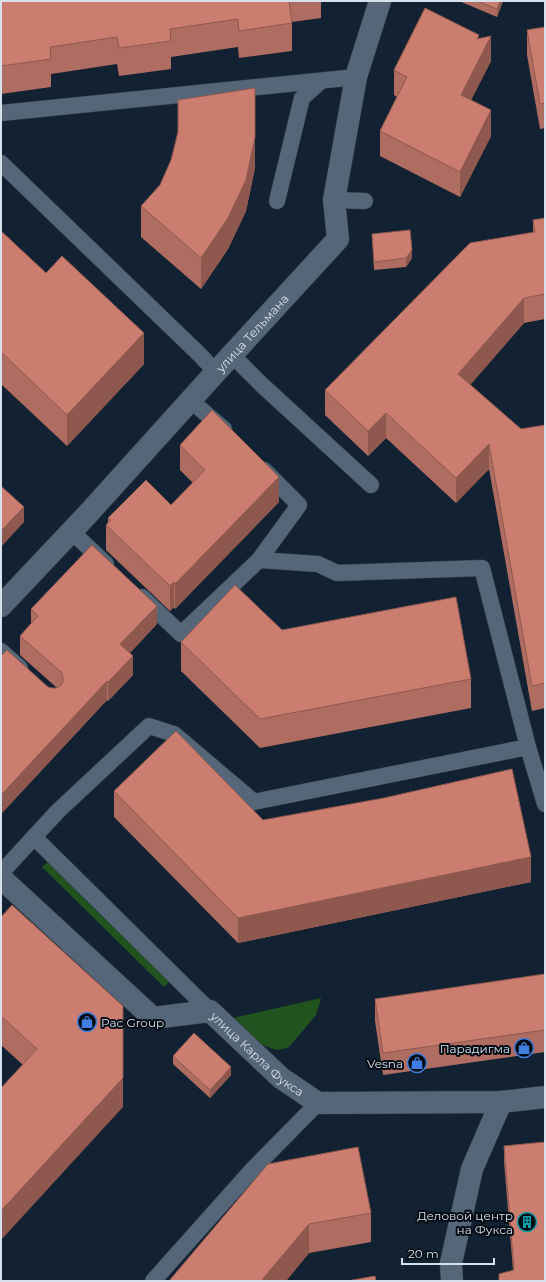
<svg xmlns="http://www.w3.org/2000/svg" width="546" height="1282" font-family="Montserrat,sans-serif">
  <rect width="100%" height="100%" fill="#132232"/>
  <g fill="#21531e">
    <path d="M50,860L172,979L164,987L42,867Z"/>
    <path d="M321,998L316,1015L288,1048L276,1050L260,1044L233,1018Z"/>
  </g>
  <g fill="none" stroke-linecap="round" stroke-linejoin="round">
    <defs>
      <g id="lane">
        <path d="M1,113L356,77"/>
        <path d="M1,163L200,355L216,372"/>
        <path d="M334,200L365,201"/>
        <path d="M277,201L302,98L321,81"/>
        <path d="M232,355L262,385L371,485"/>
        <path d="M190,400L224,429"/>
        <path d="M71,531L106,564"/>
        <path d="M259,560L318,564L337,573L482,568L528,747"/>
        <path d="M142,597L181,634L259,560L299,505L264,470"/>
        <path d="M1,651L20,668"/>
        <path d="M34,837L58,811L149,726L174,734L254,802L528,747L545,804"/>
        <path d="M1,873L34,837L210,1011"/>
        <path d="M153,1281L252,1170L318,1103"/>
      </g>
      <g id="street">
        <path id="s1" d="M1,606L86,516L216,372L338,239L334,200L356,77L380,1"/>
        <path id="s2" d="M1,878L153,1018L210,1011L281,1078L318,1103L501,1102L545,1097"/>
        <path d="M452,1281L451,1263L472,1169L501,1102"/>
      </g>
    </defs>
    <use href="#lane" stroke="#343e4b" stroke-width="17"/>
    <use href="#street" stroke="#343e4b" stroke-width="23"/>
    <use href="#lane" stroke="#556679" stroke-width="16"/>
    <use href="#street" stroke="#556679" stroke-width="22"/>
  </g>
  <g fill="#af6c60">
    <path d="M1,1H321V18L292,22V51L239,58L238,47L171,57V69L119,76L117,64L51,74V87L1,94Z"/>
    <path d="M459,1H503L497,17Z"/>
    <path d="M545,27V128L540,129L527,55V30Z"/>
    <path d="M479,38L491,61L471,100L491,136L460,197L380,156V131L397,97L394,95V70Z"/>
    <path d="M255,168L246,211L228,249L201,289L141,237V206Z"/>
    <path d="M545,218V319L524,323L470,385L521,429L545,425V708L532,711L489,469L456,503L386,438L368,456L325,415V390L533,232V220Z"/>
    <path d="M1,231L144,364L67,446L1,384Z"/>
    <path d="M372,234L412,258L406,267L374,270Z"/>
    <path d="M180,445L279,502L175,609L174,607L170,611L106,550V525L108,522V518L171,505L193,483L180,470Z"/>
    <path d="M31,609L157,624L130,653L133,675L108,701L107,700L1,814V656L48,687L52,688H57L20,655V636L31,623Z"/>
    <path d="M282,630L471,679V708L260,748L181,671V642Z"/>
    <path d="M114,791L263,820L531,882L238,943L114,817Z"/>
    <path d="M1,917L123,1107L23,1065L1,1045Z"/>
    <path d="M545,974V1052L383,1075L375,1021V999Z"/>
    <path d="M173,1056L231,1075L210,1098L173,1064Z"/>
    <path d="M504,1146L545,1281H499V1274L513,1270L504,1162Z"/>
    <path d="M268,1164L371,1213V1242L309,1253L286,1281H169Z"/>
  </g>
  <g fill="#8e584e">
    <path d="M500,1H503L497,17V9Z"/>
    <path d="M479,35V60L491,36V61L461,120V95Z"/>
    <path d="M491,110V136L460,197V172Z"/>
    <path d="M255,137V168L246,211L228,249L201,289V258Z"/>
    <path d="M412,250V258L406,267V258Z"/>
    <path d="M524,298V323L458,399V374Z"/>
    <path d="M144,333V364L67,446V415Z"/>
    <path d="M386,413V438L368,456V431Z"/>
    <path d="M489,444V469L456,503V478Z"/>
    <path d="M279,477V502L175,609V584Z"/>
    <path d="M24,507V522L1,547V531Z"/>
    <path d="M174,582V607L170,611V586Z"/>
    <path d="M157,606V624L120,663V644Z"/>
    <path d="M133,656V675L108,701V682Z"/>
    <path d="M107,681V700L1,814V795Z"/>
    <path d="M531,857V882L238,943V918Z"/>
    <path d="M231,1067V1075L210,1098V1090Z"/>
    <path d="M123,1078V1107L1,1240V1211Z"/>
    <path d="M309,1224V1253L286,1281H261Z"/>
  </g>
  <g fill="#cb7d70" stroke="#8e584e">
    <path d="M1,1H289L292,23L239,31L238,19L170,29L171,41L119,48L117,37L50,47L51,59L1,66Z"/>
    <path d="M478,1H500L497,9Z"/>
    <path d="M425,8L479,35L477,39L491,36L461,95L491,110L460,172L380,131L407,77L394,70Z"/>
    <path d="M545,27V103L540,104L527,30Z"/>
    <path d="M255,88V137L246,180L228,218L201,258L141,206L160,185L171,160L178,132V100Z"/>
    <path d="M545,218V294L524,298L458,374L521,429L545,425V683L532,686L489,444L456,478L386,413L368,431L325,390L470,243L535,232L533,220Z"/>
    <path d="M410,230L412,250L406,258L374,262L372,234Z"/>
    <path d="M1,231L46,273L62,256L144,333L67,415L1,352Z"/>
    <path d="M212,410L279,477L175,584L174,582L170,586L106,525L111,520L108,518L146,480L171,505L205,470L180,445Z"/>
    <path d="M1,486L24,507L1,531Z"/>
    <path d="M92,545L157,606L120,644L133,656L108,682L107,681L1,795V656L7,650L48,687L52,688H57L61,685L63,681V677L61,672L20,636L38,616L31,609Z"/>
    <path d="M235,585L282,630L456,597L471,679L260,719L181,642Z"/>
    <path d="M176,731L263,820L384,798L512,769L531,857L238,918L114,791Z"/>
    <path d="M12,905L123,1006V1078L1,1211V1088L37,1049L1,1016V917Z"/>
    <path d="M545,974V1030L383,1053L375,999Z"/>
    <path d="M194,1033L231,1067L210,1090L173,1056Z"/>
    <path d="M545,1142V1281H499V1274L514,1270L504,1146Z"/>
    <path d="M358,1147L371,1213L309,1224L261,1281H169L268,1164Z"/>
    <path d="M375,1276L376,1281H347Z"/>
  </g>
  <defs>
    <symbol id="shop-ring" viewBox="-11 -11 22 22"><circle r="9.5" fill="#050b12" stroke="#3f7fe0" stroke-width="1.5"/><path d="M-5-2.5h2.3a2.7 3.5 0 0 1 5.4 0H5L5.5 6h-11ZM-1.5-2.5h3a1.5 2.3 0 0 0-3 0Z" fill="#3f7fe0"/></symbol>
    <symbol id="building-ring" viewBox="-11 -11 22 22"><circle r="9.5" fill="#050b12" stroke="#0f9aa8" stroke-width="1.5"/><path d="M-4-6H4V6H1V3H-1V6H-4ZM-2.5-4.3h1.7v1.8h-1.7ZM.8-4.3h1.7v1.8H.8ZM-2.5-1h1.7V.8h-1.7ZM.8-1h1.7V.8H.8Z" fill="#0f9aa8"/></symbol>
  </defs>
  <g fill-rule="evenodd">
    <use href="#shop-ring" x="76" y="1011" width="22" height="22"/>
    <use href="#shop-ring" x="513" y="1037" width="22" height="22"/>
    <use href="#shop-ring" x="406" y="1052" width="22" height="22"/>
    <use href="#building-ring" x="516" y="1211" width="22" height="22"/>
  </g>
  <g text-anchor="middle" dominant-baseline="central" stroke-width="4" stroke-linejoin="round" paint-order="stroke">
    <g font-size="12" fill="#d6e1eb" stroke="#050b12">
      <text stroke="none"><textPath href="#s1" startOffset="371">улица Тельмана</textPath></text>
      <text stroke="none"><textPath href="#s2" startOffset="328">улица Карла Фукса</textPath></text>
    </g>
    <g font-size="12" fill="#d6e1eb" stroke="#050b12" text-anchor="end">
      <text x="101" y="1022" text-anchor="start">Pac Group</text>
      <text x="510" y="1048">Парадигма</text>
      <text x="403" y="1063">Vesna</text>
      <text x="513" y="1215">Деловой центр<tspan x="513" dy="14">на Фукса</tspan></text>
    </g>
  </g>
  <rect width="546" height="1282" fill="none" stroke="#d6e1eb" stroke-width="4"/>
  <path d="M402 1258v6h92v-6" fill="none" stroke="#d6e1eb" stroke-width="2"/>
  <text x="408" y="1258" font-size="12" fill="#d6e1eb" stroke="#050b12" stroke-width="3" paint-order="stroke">20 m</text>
</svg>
